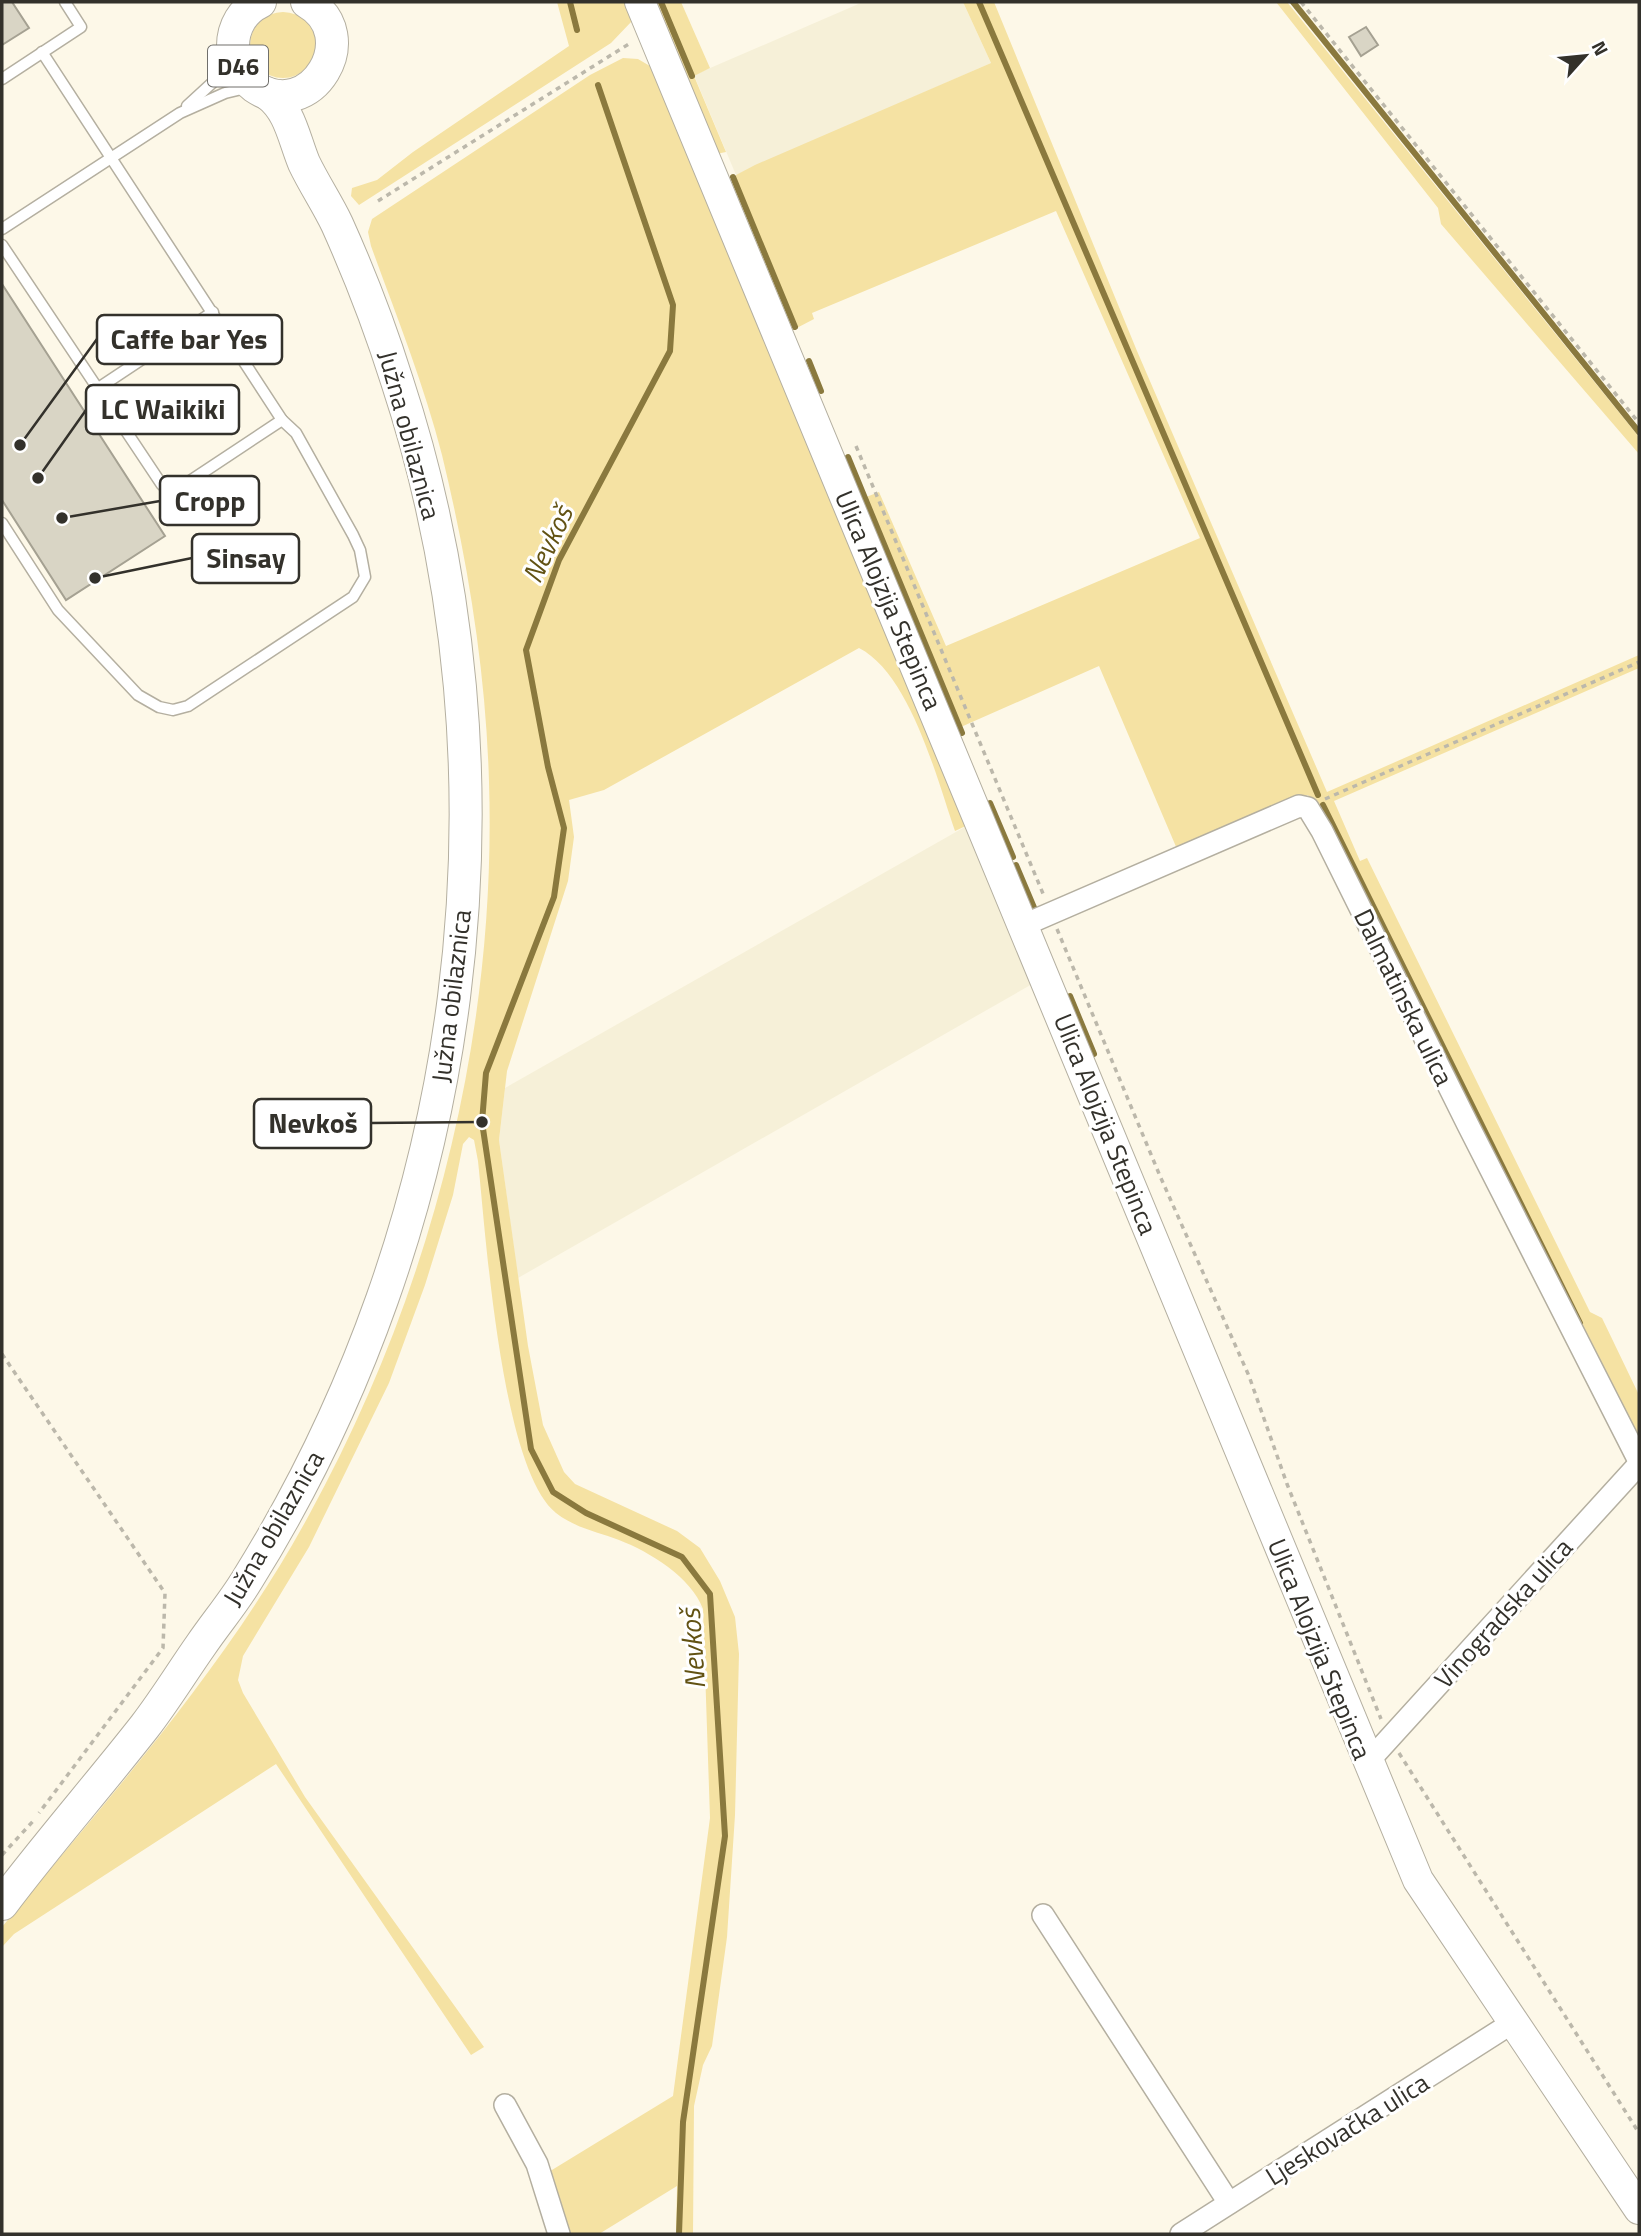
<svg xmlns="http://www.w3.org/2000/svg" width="1641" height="2236" font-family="'Titillium Web',sans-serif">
  <rect width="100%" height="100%" fill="#fdf8e8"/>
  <g fill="#f6f0d8">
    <path d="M863,2H963L991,63L736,175L694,75Z"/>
    <path d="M970,824L1034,983L518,1278L499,1140L505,1088Z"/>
  </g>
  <g fill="#f5e2a3">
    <path d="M557,2H628L632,21L611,43L359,205L351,196L352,188L377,180L413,152L569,46Z"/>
    <path d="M649,2H681L710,68L694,76L726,152L716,154Z"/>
    <path d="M963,2H994L1137,351L1327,792L1639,655V668L1334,801L1360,861L1367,858L1590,1312L1602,1318L1639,1395V1450L1308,795L1177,849L1099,666L954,730L856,501L879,492L946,646L1200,538L1056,211L812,313L814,319L791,331L731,183L736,175L755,165L991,63Z"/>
    <path d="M1276,2H1287L1639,437V454L1441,224L1438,208Z"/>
    <circle cx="283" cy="45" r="33"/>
    <path d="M623,58L638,59L655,69L970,824L955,831C937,779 910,674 859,648L604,790L569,800L574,837L568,881L507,1071L499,1140L528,1346L543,1425L564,1472L575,1484L677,1531L700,1548L720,1581L735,1617L739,1654L735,1815L727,1937L712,2046L703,2065L694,2106L693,2234H676L677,2186L599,2234H566L547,2173L673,2096L710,1818L703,1609C691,1577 650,1552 619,1540C598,1532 575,1528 556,1513C501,1469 486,1235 478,1161L474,1140L469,1137L463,1144L453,1195L425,1285L389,1383L309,1547L243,1656L238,1680L243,1693L305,1797L484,2047L471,2055L276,1764L14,1934L2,1947V1927C111,1795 227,1666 309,1515C431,1293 497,1036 489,782C486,672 468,562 442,455C424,384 396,315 371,246L368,232L372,219L590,75Z"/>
  </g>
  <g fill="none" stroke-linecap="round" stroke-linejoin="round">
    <g stroke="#8a793e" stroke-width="6">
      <path d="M570,2L577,30"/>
      <path d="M661,2L692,76"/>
      <path d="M979,2L1318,795"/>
      <path d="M1293,2L1639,432"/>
      <path d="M598,85L673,305L670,351L559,560L526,650L548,767L564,828L554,897L486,1073L482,1122L531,1449L553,1492L586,1513L682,1557L710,1594L725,1836L683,2122L679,2234"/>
      <path d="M733,177L795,327"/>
      <path d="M809,361L821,391"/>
      <path d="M848,457L962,733"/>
      <path d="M990,803L1013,857"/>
      <path d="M1323,805L1580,1323"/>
      <path d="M1016,865L1035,910"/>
      <path d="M1070,996L1094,1054"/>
    </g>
  </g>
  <g fill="#d9d5c5" stroke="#a5a192" stroke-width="2">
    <path d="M2,2H12L29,28L2,45Z"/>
    <path d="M1366,27L1378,45L1361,56L1349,37Z"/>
    <path d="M2,284L165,536L66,600L2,500Z"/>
  </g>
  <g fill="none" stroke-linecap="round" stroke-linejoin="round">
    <defs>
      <g id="lane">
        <path d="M2,79L81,27L65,2"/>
        <path d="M187,106L224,72L231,60"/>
        <path d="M2,229L180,113L225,93L246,88"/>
        <path d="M2,245L162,485L181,487L282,420L42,52"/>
        <path d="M97,389L213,312"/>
        <path d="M2,523L58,610L138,695L159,707L173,710L188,706L353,597L365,577L360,550L353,535L296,433L282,420"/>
      </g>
      <g id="street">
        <path d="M1024,925L1299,806L1308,808L1322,831L1468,1125L1639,1461"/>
        <path d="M1367,1763L1639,1464"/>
        <path d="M1043,1915L1229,2203"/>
        <path d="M505,2105L537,2164L559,2234"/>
        <path d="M1181,2234L1512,2023"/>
      </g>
      <path id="secondary" d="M640,2L1418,1880L1639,2209"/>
      <g id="primary">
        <path d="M260,2C243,10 233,27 233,46C234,62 242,77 255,87C311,125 365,35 307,2"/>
        <path d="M2,1904C48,1843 98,1786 145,1726C165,1700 182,1672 201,1645C216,1623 233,1603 247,1580C468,1226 528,779 397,381C380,327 360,275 337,224C327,203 314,184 304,163C294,139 290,110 268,94"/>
      </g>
    </defs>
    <use href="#lane" stroke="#b4afa0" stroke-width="13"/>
    <use href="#street" stroke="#b4afa0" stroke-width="24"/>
    <use href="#secondary" stroke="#b4afa0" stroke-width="32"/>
    <use href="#primary" stroke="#b4afa0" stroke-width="34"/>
    <g stroke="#bcb8ab" stroke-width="3.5" stroke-dasharray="5 5" stroke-linecap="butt">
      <path d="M1301,2L1639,423"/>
      <path d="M378,201L632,42"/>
      <path d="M856,446L1044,896"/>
      <path d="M1325,799L1639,662"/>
      <path d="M1057,929L1160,1176L1249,1376L1287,1484L1381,1719"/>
      <path d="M2,1354L165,1593L163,1648L39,1813"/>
      <path d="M1399,1753L1639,2133"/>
      <path d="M2,1855L35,1819"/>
    </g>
    <use href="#lane" stroke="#fff" stroke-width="10"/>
    <use href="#street" stroke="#fff" stroke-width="21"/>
    <use href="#secondary" stroke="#fff" stroke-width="30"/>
    <use href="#primary" stroke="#fff" stroke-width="32"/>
  </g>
  <g text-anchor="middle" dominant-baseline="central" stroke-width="6" stroke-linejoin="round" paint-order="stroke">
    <rect fill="#fff" stroke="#706f6b" stroke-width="2" x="208" y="45.5" width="60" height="41" rx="5"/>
    <g font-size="24" font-weight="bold" fill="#33312b">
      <text x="238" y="66">D46</text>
    </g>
    <g font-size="26" fill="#33312b" stroke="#fff">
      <text transform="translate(410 435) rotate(75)">Južna obilaznica</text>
      <text transform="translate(889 600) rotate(67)">Ulica Alojzija Stepinca</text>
      <text transform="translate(451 996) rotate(-83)">Južna obilaznica</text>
      <text transform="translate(1404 997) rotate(64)">Dalmatinska ulica</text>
      <text transform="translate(1106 1124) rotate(68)">Ulica Alojzija Stepinca</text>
      <text transform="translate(273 1528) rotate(-60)">Južna obilaznica</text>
      <text transform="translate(1503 1613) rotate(-48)">Vinogradska ulica</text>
      <text transform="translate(1320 1649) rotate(68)">Ulica Alojzija Stepinca</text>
      <text transform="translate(1347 2129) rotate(-32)">Ljeskovačka ulica</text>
    </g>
    <g font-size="28" font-style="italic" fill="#625213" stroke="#fff">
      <text transform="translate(547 544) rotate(-65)">Nevkoš</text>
      <text transform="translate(692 1649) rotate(-94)">Nevkoš</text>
    </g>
  </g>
  <path fill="none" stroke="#33312b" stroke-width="2.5" d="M20 445L97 339M38 478L86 410M62 518L160 501M95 578L192 558M482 1122L371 1123"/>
  <g fill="#33312b" stroke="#fff" stroke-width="2.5">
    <circle cx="20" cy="445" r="7"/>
    <circle cx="38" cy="478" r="7"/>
    <circle cx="62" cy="518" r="7"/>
    <circle cx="95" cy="578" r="7"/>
    <circle cx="482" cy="1122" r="7"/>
  </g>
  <g fill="#fff" stroke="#33312b" stroke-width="2.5">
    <rect x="97" y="315" width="185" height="49" rx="7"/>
    <rect x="86" y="385" width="153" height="49" rx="7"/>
    <rect x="160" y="476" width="99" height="49" rx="7"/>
    <rect x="192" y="534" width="107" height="49" rx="7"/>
    <rect x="254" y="1099" width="117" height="49" rx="7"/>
  </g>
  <g font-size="28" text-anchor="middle" font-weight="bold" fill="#33312b">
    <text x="189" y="349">Caffe bar Yes</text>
    <text x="163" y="419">LC Waikiki</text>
    <text x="210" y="511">Cropp</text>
    <text x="246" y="568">Sinsay</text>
    <text x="313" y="1133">Nevkoš</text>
  </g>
  <rect width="1641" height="2236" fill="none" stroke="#33312b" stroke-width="7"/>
  <g transform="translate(1585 56) rotate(63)" stroke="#ffffff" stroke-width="5" paint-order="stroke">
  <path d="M0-5L12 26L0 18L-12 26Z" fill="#33312b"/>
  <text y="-10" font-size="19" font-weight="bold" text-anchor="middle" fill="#33312b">N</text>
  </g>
</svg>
